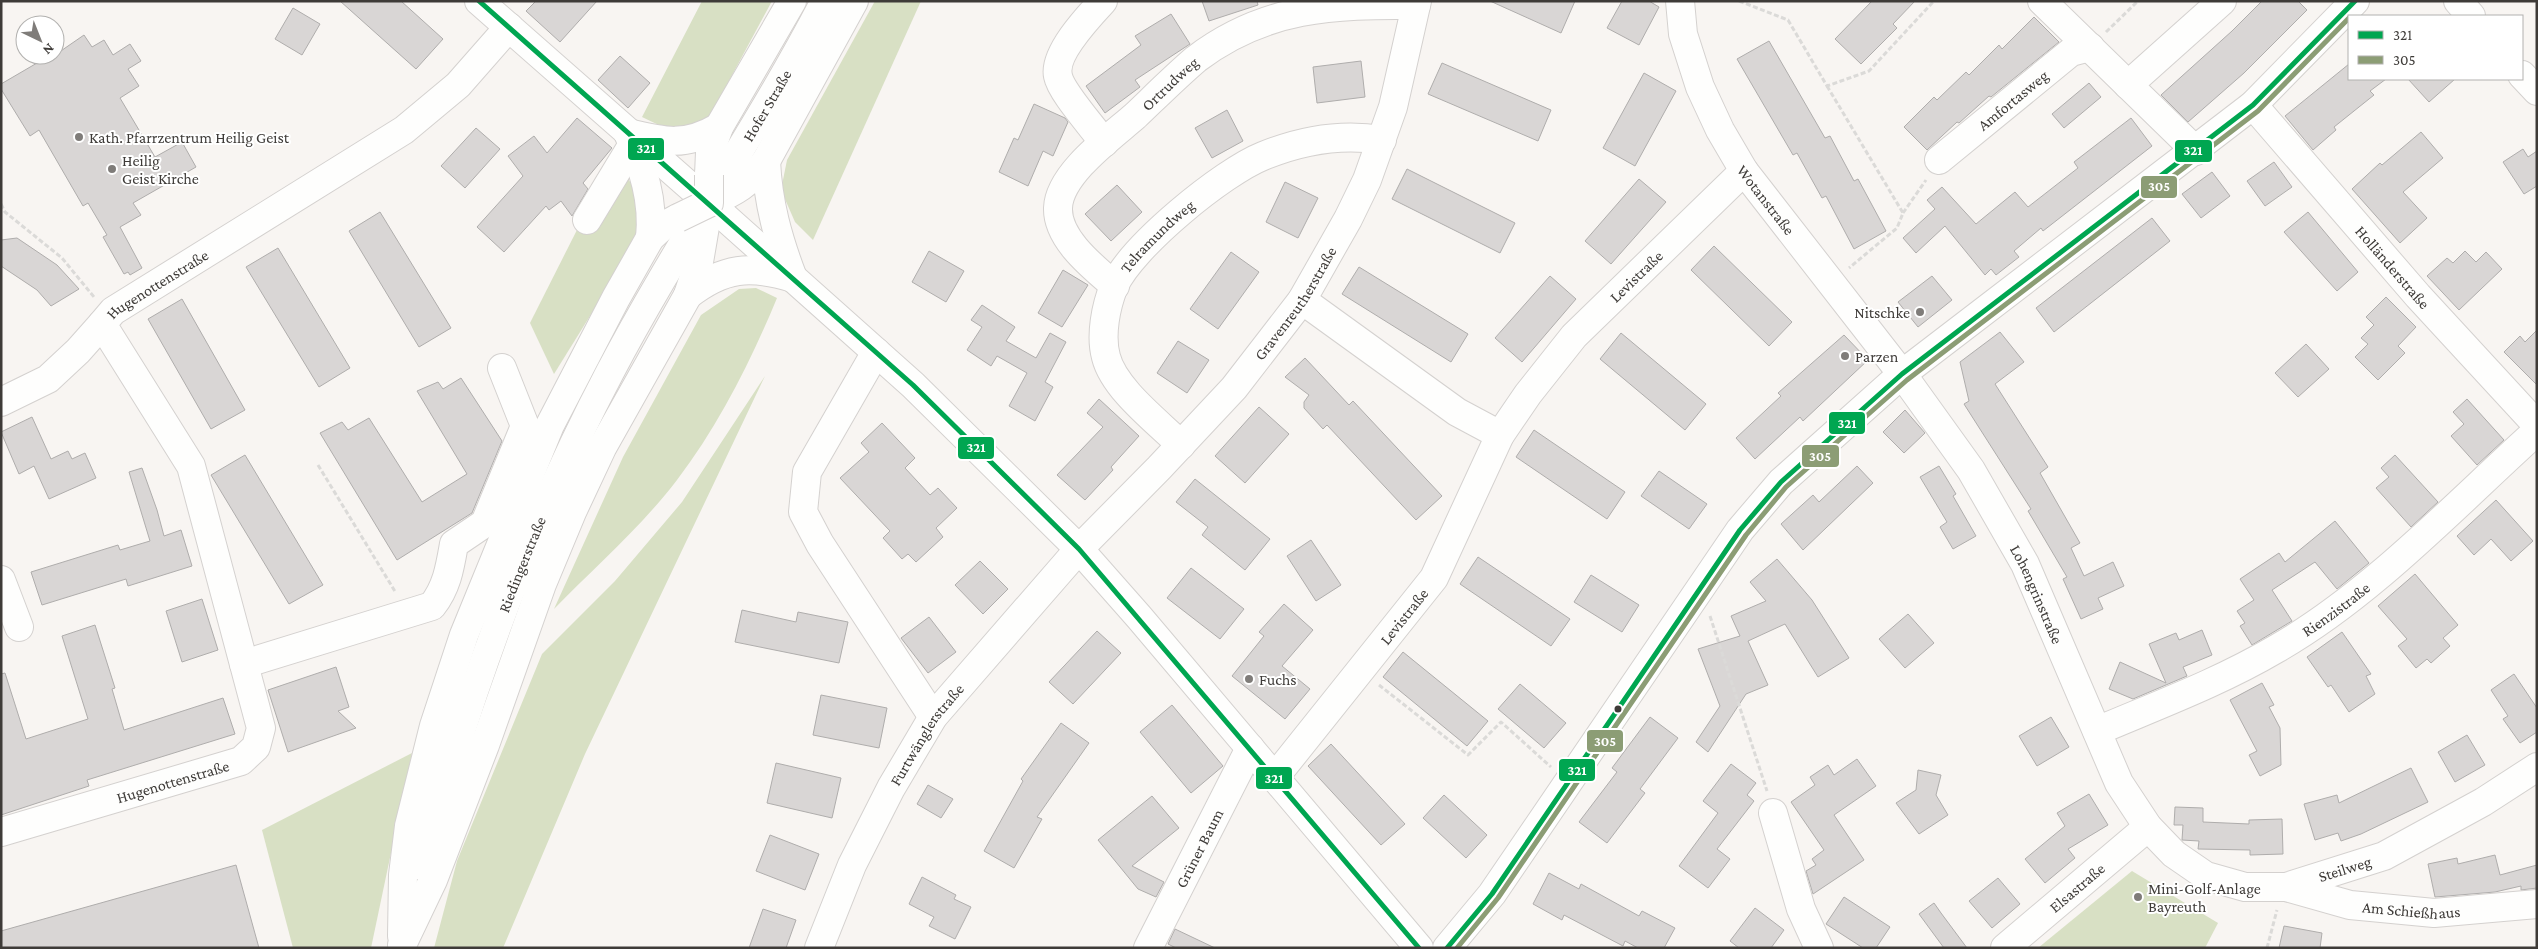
<svg xmlns="http://www.w3.org/2000/svg" width="2538" height="949" font-family="'Crimson Pro',serif">
  <rect width="100%" height="100%" fill="#f8f5f2"/>
  <g fill="#d8e0c4">
    <path d="M702,1H772L709,118C680,137 671,131 642,117Z"/>
    <path d="M875,1H921L813,240L795,222L781,190L787,160Z"/>
    <path d="M622,171L637,191L639,237L554,374L530,323L582,220Z"/>
    <path d="M756,288L777,298C751,361 719,425 677,480C641,527 595,567 554,609L623,457L701,315L739,289Z"/>
    <path d="M765,376L585,754L503,948H434L457,861L542,654L615,581L682,502Z"/>
    <path d="M412,753L371,948H293L262,830Z"/>
    <path d="M2132,871L2218,923L2205,948H2038Z"/>
  </g>
  <g fill="#d9d6d5" stroke="#afadac">
    <path d="M340,1H401L443,39L416,69Z"/>
    <path d="M536,1H597L560,42L526,11Z"/>
    <path d="M1202,1H1257L1258,5L1209,21Z"/>
    <path d="M1490,1H1575L1561,33Z"/>
    <path d="M1622,1H1649L1659,7L1639,45L1607,28Z"/>
    <path d="M1872,1H1915L1893,24L1897,28L1861,64L1835,39Z"/>
    <path d="M2262,1H2298L2307,10L2244,73L2188,122L2161,95L2232,31Z"/>
    <path d="M293,8L320,24L302,55L275,39Z"/>
    <path d="M1171,14L1190,44L1135,80L1140,87L1105,113L1086,86L1141,45L1135,36Z"/>
    <path d="M2034,17L2059,42L1991,97L1989,96L1959,123L1957,122L1927,150L1904,127L1934,97L1937,100L1966,72L1969,75L1999,45L2002,49Z"/>
    <path d="M84,35L92,47L104,40L113,55L130,44L141,61L128,69L139,86L120,98L155,157L182,142L196,167L133,203L141,215L120,227L142,268L130,275L128,272L124,274L103,237L107,235L88,203L83,206L39,130L30,136L1,89V84L49,56L55,55Z"/>
    <path d="M1769,41L1825,138L1830,136L1854,181L1858,179L1886,231L1854,249L1826,196L1822,198L1797,153L1793,155L1737,59Z"/>
    <path d="M620,56L650,83L628,108L598,80Z"/>
    <path d="M1361,61L1365,97L1317,103L1313,67Z"/>
    <path d="M1442,63L1551,110L1538,141L1428,94Z"/>
    <path d="M2349,64V79H2386L2370,91L2374,95L2334,127L2336,130L2313,150L2285,116Z"/>
    <path d="M1644,73L1676,91L1635,166L1603,148Z"/>
    <path d="M2408,79H2455L2429,102Z"/>
    <path d="M2089,83L2101,97L2064,128L2052,114Z"/>
    <path d="M1034,104L1065,118L1068,122L1053,156L1043,151L1028,186L999,172L1014,138L1018,140Z"/>
    <path d="M1227,110L1243,141L1212,158L1195,128Z"/>
    <path d="M577,118L612,148L583,183L588,189L572,216L561,201L549,210L546,206L504,252L477,227L523,176L508,156L534,136L547,153Z"/>
    <path d="M2131,118L2152,146L2043,231L2041,228L2014,251L2019,257L1996,275L1991,269L1985,275L1945,226L1916,253L1903,238L1935,209L1927,200L1942,187L1976,224L2015,192L2028,207L2078,168L2074,162Z"/>
    <path d="M476,128L500,149L465,188L441,166Z"/>
    <path d="M2421,132L2443,158L2403,192L2427,218L2400,243L2352,189L2380,163L2382,165Z"/>
    <path d="M2523,149L2528,157L2537,151V186L2524,194L2503,162Z"/>
    <path d="M2274,162L2292,187L2265,206L2247,181Z"/>
    <path d="M1407,169L1515,223L1500,253L1392,199Z"/>
    <path d="M2212,172L2230,196L2201,218L2182,194Z"/>
    <path d="M1639,179L1666,202L1611,264L1585,241Z"/>
    <path d="M1285,182L1318,198L1298,238L1266,222Z"/>
    <path d="M1117,185L1142,212L1111,241L1085,214Z"/>
    <path d="M380,212L451,328L419,347L349,231Z"/>
    <path d="M2308,212L2358,272L2337,291L2284,232Z"/>
    <path d="M2152,218L2170,241L2054,332L2036,308Z"/>
    <path d="M17,238L57,265L79,289L51,306L37,290L1,266V240Z"/>
    <path d="M1714,246L1792,322L1769,346L1691,270Z"/>
    <path d="M278,248L350,368L319,387L246,267Z"/>
    <path d="M929,251L964,271L946,302L912,282Z"/>
    <path d="M2465,251L2476,262L2486,252L2502,269L2459,310L2427,276L2447,258L2453,263Z"/>
    <path d="M1231,252L1259,272L1218,329L1190,309Z"/>
    <path d="M1359,267L1468,334L1451,362L1342,294Z"/>
    <path d="M1063,270L1088,285L1062,327L1038,313Z"/>
    <path d="M1550,276L1576,299L1522,362L1495,338Z"/>
    <path d="M1932,276L1952,300L1918,327L1898,302Z"/>
    <path d="M2386,297L2416,327L2398,346L2405,353L2378,380L2355,357L2368,344L2361,338L2374,325L2366,317Z"/>
    <path d="M182,299L245,410L211,429L148,319Z"/>
    <path d="M982,305L1015,327L1006,341L1036,358L1050,333L1066,342L1045,382L1053,387L1035,421L1009,406L1027,373L997,356L991,366L967,350L982,327L971,320Z"/>
    <path d="M2537,330V385L2504,352L2520,336L2525,342Z"/>
    <path d="M2000,332L2024,362L1995,384L2048,467L2040,473L2080,543L2071,548L2084,576L2113,562L2124,586L2098,598L2103,609L2081,619L2063,579L2067,577L2028,511L2031,509L1964,404L1969,401L1960,362Z"/>
    <path d="M1621,333L1706,404L1685,430L1600,359Z"/>
    <path d="M1844,335L1868,360L1803,421L1800,417L1755,459L1736,438L1781,396L1778,393Z"/>
    <path d="M1178,341L1209,360L1187,393L1157,373Z"/>
    <path d="M2306,344L2329,369L2298,397L2275,373Z"/>
    <path d="M1305,358L1349,405L1353,401L1442,496L1416,520L1327,425L1323,429L1304,408V402L1309,395L1285,377Z"/>
    <path d="M461,378L502,441L472,513L397,560L320,433L342,422L348,430L369,418L422,502L467,474L417,391L438,382L443,389Z"/>
    <path d="M1099,399L1139,436L1111,467L1113,470L1085,500L1057,475L1103,427L1087,413Z"/>
    <path d="M2467,399L2504,440L2477,465L2451,436L2464,424L2453,412Z"/>
    <path d="M1259,407L1289,434L1245,483L1215,456Z"/>
    <path d="M1905,410L1925,433L1904,453L1883,432Z"/>
    <path d="M32,417L51,459L68,451L72,459L85,453L96,478L49,499L34,466L19,474L1,432Z"/>
    <path d="M882,423L915,458L905,468L930,495L938,488L957,508L936,528L943,537L916,562L908,554L902,559L883,538L890,531L840,478L869,452L861,443Z"/>
    <path d="M1534,430L1625,492L1607,519L1516,457Z"/>
    <path d="M245,455L323,585L289,604L211,475Z"/>
    <path d="M2395,455L2438,502L2411,527L2376,488L2389,477L2381,468Z"/>
    <path d="M1857,466L1873,483L1803,550L1781,524L1813,495L1819,502Z"/>
    <path d="M1939,466L1956,494L1953,496L1976,536L1953,549L1940,527L1947,522L1920,477Z"/>
    <path d="M142,468L157,510L164,536L181,530L192,566L128,586L126,579L42,605L31,572L118,545L120,550L150,541L129,472Z"/>
    <path d="M1659,471L1707,504L1689,529L1641,496Z"/>
    <path d="M1195,479L1270,539L1245,570L1202,535L1208,527L1176,502Z"/>
    <path d="M2496,500L2533,541L2511,561L2491,539L2474,555L2457,536Z"/>
    <path d="M2335,521L2369,563L2337,589L2315,562L2272,590L2292,621L2252,645L2240,626L2245,623L2237,611L2254,600L2240,579L2279,553L2285,562Z"/>
    <path d="M1311,540L1341,585L1316,601L1287,556Z"/>
    <path d="M1478,557L1570,619L1551,646L1460,584Z"/>
    <path d="M1777,559L1812,600L1849,658L1818,677L1785,624L1748,641L1768,685L1746,694L1708,752L1696,742L1720,706L1698,649L1740,636L1731,616L1766,601L1750,582Z"/>
    <path d="M980,561L1008,589L983,614L955,585Z"/>
    <path d="M1191,568L1244,609L1220,639L1167,598Z"/>
    <path d="M2415,574L2458,625L2443,638L2450,646L2431,663L2427,659L2416,668L2398,646L2407,639L2378,606Z"/>
    <path d="M1591,575L1639,605L1622,632L1574,602Z"/>
    <path d="M202,599L218,650L182,662L166,611Z"/>
    <path d="M1284,604L1313,630L1282,666L1310,689L1285,719L1232,676L1264,636L1259,632Z"/>
    <path d="M742,610L796,622L798,612L848,622L839,663L735,642Z"/>
    <path d="M1908,614L1934,643L1905,668L1879,639Z"/>
    <path d="M929,617L956,652L928,673L901,638Z"/>
    <path d="M95,625L115,688L112,689L124,730L223,698L235,734L87,780L89,786L1,815V674L5,673L26,739L88,719L62,636Z"/>
    <path d="M2202,630L2212,655L2183,667L2187,676L2133,699L2109,689L2120,662L2166,683L2149,644L2176,633L2179,640Z"/>
    <path d="M1097,631L1121,653L1073,704L1049,682Z"/>
    <path d="M2342,632L2371,674L2366,676L2375,694L2349,712L2331,685L2328,687L2307,657Z"/>
    <path d="M1403,652L1488,721L1467,746L1383,677Z"/>
    <path d="M336,667L349,707L338,711L356,728L288,752L268,690Z"/>
    <path d="M2514,674L2537,708V732L2520,743L2503,719L2508,716L2491,690Z"/>
    <path d="M2262,683L2274,705L2269,707L2280,728L2281,765L2260,776L2249,755L2257,751L2230,700Z"/>
    <path d="M1520,684L1566,723L1544,748L1498,709Z"/>
    <path d="M821,695L887,708L879,748L813,735Z"/>
    <path d="M1172,705L1223,766L1191,793L1140,732Z"/>
    <path d="M1650,717L1678,738L1640,789L1645,793L1607,843L1579,822L1617,772L1612,768Z"/>
    <path d="M2051,717L2069,747L2037,766L2019,736Z"/>
    <path d="M1061,723L1089,743L1037,817L1042,819L1014,868L984,851L1023,781L1021,779Z"/>
    <path d="M2467,735L2485,765L2455,782L2438,752Z"/>
    <path d="M1331,744L1405,824L1381,845L1308,766Z"/>
    <path d="M1857,759L1876,786L1834,815L1864,860L1813,894L1806,871L1816,865L1812,859L1824,850L1791,802L1815,785L1810,777L1828,765L1834,775Z"/>
    <path d="M776,763L841,778L832,818L767,803Z"/>
    <path d="M1731,764L1756,783L1747,795L1754,801L1717,849L1730,859L1708,888L1679,866L1718,813L1703,801Z"/>
    <path d="M2411,768L2428,802L2361,834L2341,841L2338,833L2315,840L2304,804L2337,795L2339,803Z"/>
    <path d="M1918,770L1941,775L1936,795L1948,815L1919,834L1896,803L1916,790Z"/>
    <path d="M928,785L953,799L941,818L917,804Z"/>
    <path d="M2089,794L2108,825L2068,849L2075,858L2045,883L2025,859L2065,826L2057,813Z"/>
    <path d="M1444,795L1487,835L1466,858L1423,818Z"/>
    <path d="M1152,796L1179,828L1132,866L1164,882L1156,897L1138,889L1098,840Z"/>
    <path d="M2175,807L2203,808V822L2249,824V820L2282,819L2283,854L2250,855V850L2198,849L2199,841L2182,840L2183,825H2174Z"/>
    <path d="M770,835L819,854L805,890L756,871Z"/>
    <path d="M2495,855L2500,875L2537,865V888L2521,890V886L2495,892L2435,897L2428,864L2457,858L2458,864Z"/>
    <path d="M236,865L259,948H1V931Z"/>
    <path d="M1549,873L1579,889L1581,884L1639,916L1642,911L1675,928L1664,948H1638L1625,941L1623,946L1564,915L1562,920L1533,904Z"/>
    <path d="M922,877L956,895L954,899L971,907L955,939L929,926L934,917L909,904Z"/>
    <path d="M1998,878L2020,904L1992,928L1969,901Z"/>
    <path d="M1844,897L1890,927L1876,948H1863L1826,924Z"/>
    <path d="M1934,903L1941,913L1967,948H1944L1919,914Z"/>
    <path d="M1755,908L1784,930L1771,948H1739L1730,941Z"/>
    <path d="M763,909L796,920L786,948H749Z"/>
    <path d="M2284,926L2322,933L2320,948H2279Z"/>
    <path d="M1175,929L1215,948H1176L1168,944Z"/>
  </g>
  <g fill="none" stroke-linecap="round" stroke-linejoin="round">
    <defs>
      <g id="minor">
        <path d="M479,1L694,190"/>
        <path d="M1103,1C1089,16 1053,54 1058,76C1061,92 1093,127 1104,143"/>
        <path id="s1" d="M1680,1L1683,34L1700,87L1720,130L1744,171L1902,374L1971,470L2025,564L2119,783L2148,827L2174,854L2206,876L2245,887H2286L2384,856L2483,802L2537,767"/>
        <path d="M2042,1L2196,151"/>
        <path d="M2458,1L2471,16"/>
        <path d="M2522,75L2537,91"/>
        <path d="M2128,85L2222,1"/>
        <path id="s2" d="M2253,105L2418,296L2537,425"/>
        <path id="s3" d="M1939,160L2071,52L2090,47"/>
        <path d="M709,203L913,385L1079,549L1139,617L1419,948"/>
        <path d="M587,220L633,144"/>
        <path id="s4" d="M1115,286C1093,267 1057,239 1058,208C1059,174 1111,137 1135,116C1155,97 1175,77 1196,59C1264,7 1334,4 1416,5"/>
        <path d="M1302,300L1457,412L1500,435"/>
        <path d="M876,352L807,472L803,512L820,544L933,717"/>
        <path d="M1,402L48,379L78,351L102,324"/>
        <path id="s5" d="M1181,445C1158,422 1114,389 1106,357C1100,335 1106,306 1114,286C1132,246 1223,172 1263,156C1302,140 1340,133 1382,140"/>
        <path d="M1,580L19,627"/>
        <path d="M244,664L432,606C447,587 450,567 454,544L485,523L525,426L502,368"/>
        <path id="s6" d="M2097,731C2158,705 2220,682 2276,649C2371,595 2456,504 2537,431"/>
        <path id="s7" d="M1275,777L1434,578L1500,435L1528,394L1574,336L1744,171"/>
        <path d="M1773,813L1801,909L1819,948"/>
        <path id="s8" d="M1,832L241,761L256,747L261,728L191,466L102,324L113,311L404,130L458,85L509,27"/>
        <path id="s9" d="M2286,887L2350,905L2434,913L2537,904"/>
        <path id="s10" d="M819,948L852,865L891,788L933,717L1079,549L1159,468L1234,388L1302,300L1348,219L1367,180L1393,107L1417,1"/>
        <path id="s11" d="M1148,948L1250,748"/>
        <path d="M1447,948L1492,894L1740,530L1781,482L1902,374L2253,105L2355,1"/>
        <path id="s12" d="M2005,948L2148,827"/>
      </g>
      <g id="major">
        <path d="M628,133C643,168 654,200 650,238"/>
        <path d="M628,133C665,142 685,147 719,127"/>
        <path d="M766,161C768,203 778,239 793,278"/>
        <path d="M709,175L710,152L719,127L792,1"/>
        <path d="M688,295C724,267 750,265 793,278"/>
        <path id="s13" d="M422,866C466,696 528,528 610,372C676,246 759,128 825,1"/>
        <path d="M402,936L403,875L409,826L434,726L464,635L550,425L616,298L650,238L663,226L678,218"/>
        <path d="M402,945L433,880L485,745L542,584L572,512L602,448L688,295L699,262L709,203C735,192 749,184 766,161L854,1"/>
      </g>
    </defs>
    <use href="#minor" stroke="#d4d1cf" stroke-width="30"/>
    <use href="#major" stroke="#d4d1cf" stroke-width="30"/>
    <g stroke="#dbdad8" stroke-width="3" stroke-dasharray="5 2.5" stroke-linecap="butt">
      <path d="M1739,1L1788,20L1827,86L1869,71L1934,1"/>
      <path d="M2106,32L2138,1"/>
      <path d="M1827,86L1903,213L1897,228L1849,268"/>
      <path d="M1,204L5,212L62,258L94,297"/>
      <path d="M1903,213L1926,180"/>
      <path d="M318,465L396,593"/>
      <path d="M1710,616L1767,791"/>
      <path d="M1379,685L1468,755L1501,722L1551,767"/>
      <path d="M2267,948L2277,910"/>
    </g>
    <use href="#minor" stroke="#fefefd" stroke-width="28"/>
    <use href="#major" stroke="#fefefd" stroke-width="28"/>
    <defs>
      <path id="major-bridge" d="M678,218L709,203V175"/>
    </defs>
    <use href="#major-bridge" stroke="#d4d1cf" stroke-width="30" stroke-linecap="butt"/>
    <use href="#major-bridge" stroke="#fefefd" stroke-width="28"/>
    <defs>
      <g id="bus-1">
        <path d="M479,1L913,385L1079,549L1419,948"/>
        <path d="M1447,948L1492,894L1740,530L1781,482L1902,374L2253,105L2355,1"/>
      </g>
      <path id="bus-2" d="M1457,948L1498,898L1746,535L1786,487L1907,380L2258,111L2349,18"/>
    </defs>
    <use href="#bus-1" stroke="#fff" stroke-width="9"/>
    <use href="#bus-2" stroke="#fff" stroke-width="9"/>
    <use href="#bus-1" stroke="#00a651" stroke-width="5"/>
    <use href="#bus-2" stroke="#8c9d75" stroke-width="5"/>
  </g>
  <g fill="#7f7c79" stroke="#fff" stroke-width="2">
    <circle cx="79" cy="137" r="5"/>
    <circle cx="112" cy="169" r="5"/>
    <circle cx="1920" cy="312" r="5"/>
    <circle cx="1845" cy="356" r="5"/>
    <circle cx="1249" cy="679" r="5"/>
    <circle cx="2138" cy="897" r="5"/>
  </g>
  <circle fill="#3e3b38" stroke="#fff" stroke-width="2" cx="1618" cy="709" r="4.5"/>
  <g text-anchor="middle" dominant-baseline="central" stroke-width="4" stroke-linejoin="round" paint-order="stroke">
    <g font-size="16" fill="#3e3b38" stroke="#fff">
      <text stroke="none"><textPath href="#s4" startOffset="270">Ortrudweg</textPath></text>
      <text stroke="none"><textPath href="#s3" startOffset="95">Amfortasweg</textPath></text>
      <text stroke="none"><textPath href="#s13" startOffset="839">Hofer Straße</textPath></text>
      <text stroke="none"><textPath href="#s1" startOffset="220">Wotanstraße</textPath></text>
      <text stroke="none"><textPath href="#s5" startOffset="256">Telramundweg</textPath></text>
      <text stroke="none"><textPath href="#s2" startOffset="214">Holländerstraße</textPath></text>
      <text stroke="none"><textPath href="#s7" startOffset="622">Levistraße</textPath></text>
      <text stroke="none"><textPath href="#s8" startOffset="798">Hugenottenstraße</textPath></text>
      <text stroke="none"><textPath href="#s10" startOffset="809">Gravenreutherstraße</textPath></text>
      <text stroke="none"><textPath href="#s13" startOffset="318">Riedingerstraße</textPath></text>
      <text stroke="none"><textPath href="#s1" startOffset="700">Lohengrinstraße</textPath></text>
      <text stroke="none"><textPath href="#s6" startOffset="269">Rienzistraße</textPath></text>
      <text stroke="none"><textPath href="#s7" startOffset="206">Levistraße</textPath></text>
      <text stroke="none"><textPath href="#s10" startOffset="240">Furtwänglerstraße</textPath></text>
      <text stroke="none"><textPath href="#s8" startOffset="179">Hugenottenstraße</textPath></text>
      <text stroke="none"><textPath href="#s11" startOffset="112">Grüner Baum</textPath></text>
      <text stroke="none"><textPath href="#s1" startOffset="1178">Steilweg</textPath></text>
      <text stroke="none"><textPath href="#s12" startOffset="94">Elsastraße</textPath></text>
      <text stroke="none"><textPath href="#s9" startOffset="128">Am Schießhaus</textPath></text>
    </g>
    <g font-size="16" fill="#3e3b38" stroke="#fff" text-anchor="start">
      <text x="89" y="137">Kath. Pfarrzentrum Heilig Geist</text>
      <text x="122" y="160">Heilig<tspan x="122" dy="18">Geist Kirche</tspan></text>
      <text x="1910" y="312" text-anchor="end">Nitschke</text>
      <text x="1855" y="356">Parzen</text>
      <text x="1259" y="679">Fuchs</text>
      <text x="2148" y="888">Mini-Golf-Anlage<tspan x="2148" dy="18">Bayreuth</tspan></text>
    </g>
  </g>
  <g stroke="#fff" stroke-width="2">
    <rect x="627" y="137" width="38" height="24" rx="5" fill="#00a651"/>
    <rect x="2174" y="139" width="39" height="24" rx="5" fill="#00a651"/>
    <rect x="2140" y="175" width="38" height="24" rx="5" fill="#8c9d75"/>
    <rect x="1828" y="411" width="38" height="24" rx="5" fill="#00a651"/>
    <rect x="957" y="436" width="38" height="24" rx="5" fill="#00a651"/>
    <rect x="1801" y="444" width="39" height="24" rx="5" fill="#8c9d75"/>
    <rect x="1586" y="729" width="38" height="24" rx="5" fill="#8c9d75"/>
    <rect x="1558" y="758" width="38" height="24" rx="5" fill="#00a651"/>
    <rect x="1255" y="766" width="38" height="24" rx="5" fill="#00a651"/>
  </g>
  <g font-size="14" text-anchor="middle" font-weight="bold" fill="#fff">
    <text x="646" y="153">321</text>
    <text x="2193" y="155">321</text>
    <text x="2159" y="191">305</text>
    <text x="1847" y="428">321</text>
    <text x="976" y="452">321</text>
    <text x="1820" y="461">305</text>
    <text x="1605" y="746">305</text>
    <text x="1577" y="775">321</text>
    <text x="1274" y="783">321</text>
  </g>
  <rect width="2538" height="949" fill="none" stroke="#3e3b38" stroke-width="5"/>
  <rect x="2348" y="15" width="175" height="65" fill="#ffffff" stroke="#b2b1af"/>
  <rect x="2358" y="31" width="25" height="8" fill="#00a651" stroke="#b2b1af"/>
  <text x="2393" y="40" font-size="15" fill="#3e3b38">321</text>
  <rect x="2358" y="56" width="25" height="8" fill="#8c9d75" stroke="#b2b1af"/>
  <text x="2393" y="65" font-size="15" fill="#3e3b38">305</text>
  <g transform="translate(40 40) rotate(137)"><circle r="24" fill="#ffffff" stroke="#b2b1af"/>
  <path d="M0-4L9 19L0 12L-9 19Z" fill="#7f7c79"/>
  <text y="-8" font-size="14" font-weight="bold" text-anchor="middle" fill="#3e3b38">N</text>
  </g>
</svg>
